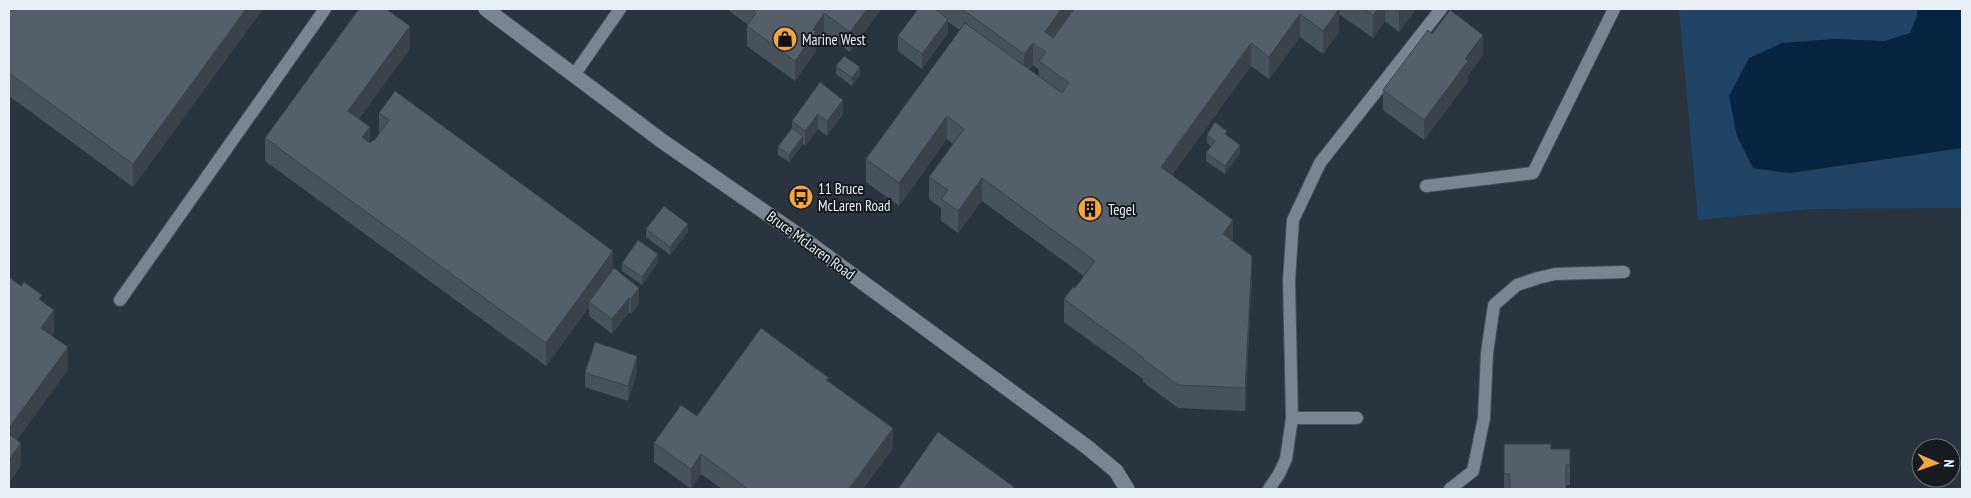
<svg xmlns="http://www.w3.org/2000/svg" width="1971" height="498" font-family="'PT Sans Narrow',sans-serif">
  <rect width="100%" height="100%" fill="#2a343e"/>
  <path fill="#1f4466" d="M1679,9H1917V16L1910,33L1885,41L1833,39L1729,95L1737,136L1753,168L1790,173L1962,148V208L1811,209L1698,220Z"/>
  <path fill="#06243f" d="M1917,9H1962V148L1790,173L1753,168L1737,136L1729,96L1749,58L1782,43L1833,39L1885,41L1910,33L1917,16Z"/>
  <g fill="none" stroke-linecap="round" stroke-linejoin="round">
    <defs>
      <g id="lane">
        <path d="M574,75L620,9"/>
        <path d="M1426,186L1533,173L1614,9"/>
        <path d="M120,300L325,9"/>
        <path d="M1292,418H1357"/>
        <path d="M1269,489L1279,474L1286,459L1292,418L1289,281L1293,220L1320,163L1441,9"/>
        <path d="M1450,489L1473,471L1484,418L1487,353L1494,305L1517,285L1538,278L1555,274L1624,272"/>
      </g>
      <path id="secondary" d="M486,9L662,141L798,235L1087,447L1116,471L1127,489"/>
    </defs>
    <use href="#lane" stroke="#464f57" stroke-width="14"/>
    <use href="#secondary" stroke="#464f57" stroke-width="16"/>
    <use href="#lane" stroke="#798591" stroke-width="12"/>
    <use href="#secondary" stroke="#798591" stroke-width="15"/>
  </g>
  <g fill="#48525b" fill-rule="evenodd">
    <path d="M9,9H263L133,187L9,96Z"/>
    <path d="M727,9H881L850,52L824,32L816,46V51L795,81L747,46V26L748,25Z"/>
    <path d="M918,9H1416L1399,32L1385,21L1373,38L1339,14V32L1323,54L1300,37L1269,79L1251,66L1172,175L1233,242L1252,278L1245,411L1178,408L1143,382V379L1064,322V299L1075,288L1084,276L982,201L958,233L941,221V208L929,199V177L953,144L947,139L899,206L866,182V159L960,30L948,22V33L922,69L898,51V36ZM1033,65L1039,70V76L1029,70Z"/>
    <path d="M410,49L358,119L370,143L374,141L379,134V113L613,269L639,303L631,314L629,312L612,334L589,316V307L546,366L265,161V138Z"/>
    <path d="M1483,55L1468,75V81L1424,140L1383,110V90Z"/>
    <path d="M836,66L860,75L852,86L836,74Z"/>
    <path d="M820,82L843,114L827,136L818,129L805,146L803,144L789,162L778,155V147L792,128V121Z"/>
    <path d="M1207,135L1227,136L1240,153L1225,174L1206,161V153L1211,146L1207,143Z"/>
    <path d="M646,229L688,232L670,255L646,237Z"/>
    <path d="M658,262L642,285L622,271V263Z"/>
    <path d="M637,371L628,401L585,387V373Z"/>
    <path d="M829,382L893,448L863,489H722L701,474L691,489L654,462V443L697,416Z"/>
    <path d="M1504,444L1551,449H1570V485H1566V489H1504Z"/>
  </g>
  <g fill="#3b424a">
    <path d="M246,9H263L133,187V164Z"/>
    <path d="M867,9H881L850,52V32Z"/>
    <path d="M1061,9H1078L1046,53L1045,32Z"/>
    <path d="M1339,9V32L1323,54V31Z"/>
    <path d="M1378,9H1385V21L1373,38V15Z"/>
    <path d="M1399,9H1416L1399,32Z"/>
    <path d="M824,13V32L816,46V51L795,81V61Z"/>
    <path d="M1300,14V37L1269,79V57Z"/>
    <path d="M948,19V33L922,69V54Z"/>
    <path d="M410,26V49L348,134V111Z"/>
    <path d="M1483,35V55L1468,75V81L1424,140V120L1465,59Z"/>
    <path d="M1033,43V65L1024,77V54Z"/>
    <path d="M1251,43V66L1161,190V167Z"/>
    <path d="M860,67V75L852,86V78Z"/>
    <path d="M843,100V114L827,136V121Z"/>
    <path d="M818,114V129L805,146V131Z"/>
    <path d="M947,116V139L899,206V183Z"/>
    <path d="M370,127V150L362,137Z"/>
    <path d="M803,136V144L789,162V155Z"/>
    <path d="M1240,145V153L1225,174V166Z"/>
    <path d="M982,178V201L958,233V211Z"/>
    <path d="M1233,220V242L1223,234Z"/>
    <path d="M688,224V232L670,255V247Z"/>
    <path d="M613,251V273L589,302V307L546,366V343Z"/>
    <path d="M658,254V262L642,285V277Z"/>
    <path d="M1252,256V278L1245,411V388Z"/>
    <path d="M639,288V303L631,314V299Z"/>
    <path d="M629,298V312L612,334V319Z"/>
    <path d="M54,310V333L41,350V328Z"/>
    <path d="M68,347V370L9,451V428Z"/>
    <path d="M637,356V371L628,401V386Z"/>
    <path d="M893,428V448L863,489H849Z"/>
    <path d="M21,443V466L9,483V460Z"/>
    <path d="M701,454V474L691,489V469Z"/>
  </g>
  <g fill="#545f6a" stroke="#3b424a">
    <path d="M9,9H246L133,164L9,73Z"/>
    <path d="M359,9H386L410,26L348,111L370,127L362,137L370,143L373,140L374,141L389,120L379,113L395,91L613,251L546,343L265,138Z"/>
    <path d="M752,9H867L850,32L824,13L813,30L816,31L795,61L747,26L756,13Z"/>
    <path d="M918,9H935L948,19L922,54L898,36Z"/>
    <path d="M962,9H1061L1045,32L1053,38L1074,9H1339L1323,31L1300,14L1269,57L1251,43L1161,167L1233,220L1223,234L1252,256L1245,388L1178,385L1143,359L1144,358L1064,299L1073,287L1075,288L1095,261L982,178L958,211L941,199L948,190L929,177L964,129L947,116L899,183L866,159L965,23L1062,93L1069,83L1039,61L1046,52L1033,43L1024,54Z"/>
    <path d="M1364,9H1378L1373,15Z"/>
    <path d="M1450,10L1483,35L1465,59L1468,61L1424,120L1383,90L1428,30L1432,34Z"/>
    <path d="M844,56L860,67L852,78L836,66Z"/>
    <path d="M820,82L843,100L827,121L818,114L805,131L792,121Z"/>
    <path d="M1215,122L1227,131L1225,134L1240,145L1225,166L1206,153L1215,141L1207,135Z"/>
    <path d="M792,128L803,136L789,155L778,147Z"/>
    <path d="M664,206L688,224L670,247L646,229Z"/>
    <path d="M638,240L658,254L642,277L622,263Z"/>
    <path d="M614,268L639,288L631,299L629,298L612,319L589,302Z"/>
    <path d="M9,277L21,286L24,282L42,295L39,299L54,310L41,328L68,347L9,428Z"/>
    <path d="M761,328L829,378L826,380L893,428L849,489H748L701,454L691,469L654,443L681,405L697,416Z"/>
    <path d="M595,342L637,356L628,386L585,373Z"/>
    <path d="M938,432L1014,487L1012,489H898Z"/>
    <path d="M9,434L21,443L9,460Z"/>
    <path d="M1504,444H1551V449H1570V465H1566V489H1510V474H1504Z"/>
  </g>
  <defs>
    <symbol id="shop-disc" viewBox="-11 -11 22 22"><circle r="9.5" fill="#f2a542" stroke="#171b20"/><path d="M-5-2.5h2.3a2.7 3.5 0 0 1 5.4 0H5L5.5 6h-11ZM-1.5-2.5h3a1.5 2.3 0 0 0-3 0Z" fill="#111"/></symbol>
    <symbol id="bus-disc" viewBox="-11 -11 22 22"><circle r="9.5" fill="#f2a542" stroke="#171b20"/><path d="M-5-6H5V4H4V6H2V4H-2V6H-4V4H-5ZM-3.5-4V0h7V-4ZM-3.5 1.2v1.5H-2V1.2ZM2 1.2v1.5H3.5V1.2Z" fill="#111"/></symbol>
    <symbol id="building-disc" viewBox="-11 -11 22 22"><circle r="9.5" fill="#f2a542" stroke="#171b20"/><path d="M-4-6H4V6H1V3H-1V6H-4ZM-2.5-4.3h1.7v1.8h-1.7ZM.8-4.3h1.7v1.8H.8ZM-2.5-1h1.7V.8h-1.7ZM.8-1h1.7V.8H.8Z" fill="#111"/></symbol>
  </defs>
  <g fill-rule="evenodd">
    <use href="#shop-disc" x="771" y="25" width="28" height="28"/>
    <use href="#bus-disc" x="787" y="183" width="28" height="28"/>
    <use href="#building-disc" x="1076" y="195" width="28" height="28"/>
  </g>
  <g text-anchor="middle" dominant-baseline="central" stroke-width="4" stroke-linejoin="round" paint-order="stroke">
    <g font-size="15" fill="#e8eff5" stroke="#171b20" text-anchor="start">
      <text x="802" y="39">Marine West</text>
      <text x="818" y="188">11 Bruce<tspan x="818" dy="17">McLaren Road</tspan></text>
      <text x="1108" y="209">Tegel</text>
    </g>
    <g font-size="15" fill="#e8eff5" stroke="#171b20">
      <text transform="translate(811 245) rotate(36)">Bruce McLaren Road</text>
    </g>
  </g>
  <rect width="1971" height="498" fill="none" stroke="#e8eff5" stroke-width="20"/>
  <g transform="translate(1936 463) rotate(92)"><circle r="24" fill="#171b20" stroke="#6b7075"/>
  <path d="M0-4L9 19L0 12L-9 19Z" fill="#f2a542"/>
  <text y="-8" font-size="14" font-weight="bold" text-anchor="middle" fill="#e8eff5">N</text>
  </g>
</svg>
